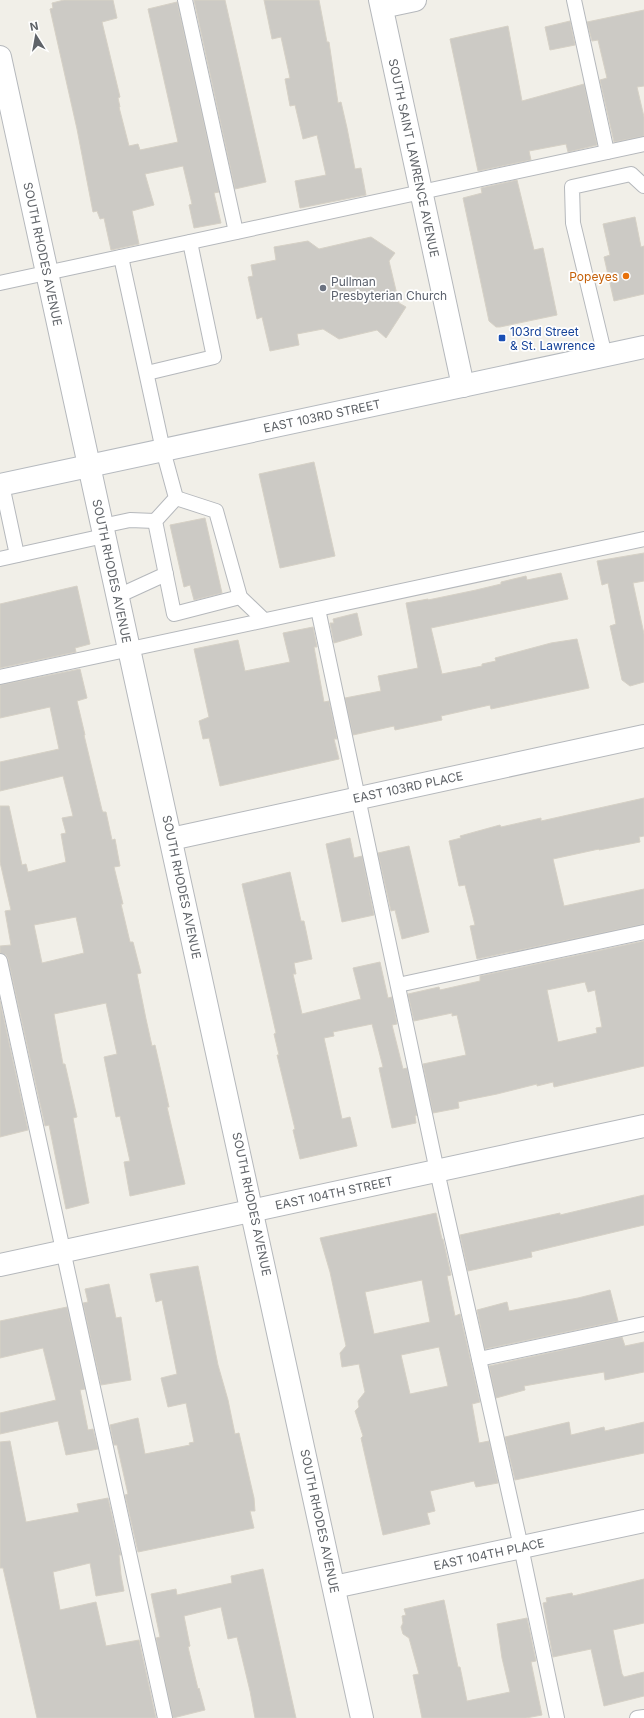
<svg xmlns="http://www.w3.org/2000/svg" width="644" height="1718" font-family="Inter,sans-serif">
  <rect width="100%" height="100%" fill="#f1efe8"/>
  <g fill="#cccac5" stroke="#d6d1c6" fill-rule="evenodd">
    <path d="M64,0H113L117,18L102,22L120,97L118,98L120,107H119L129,146L138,144L140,150L178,142L148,9L177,2L219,192L214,193L221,223L194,228L189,205L192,204L183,166L145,174L154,205L132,211L139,244L111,250L104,218L100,219L97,211L93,212L77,129L50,9L53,8L52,3Z"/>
    <path d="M194,0H225L266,182L235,189Z"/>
    <path d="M264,0H319L327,42H329L338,103L341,102L347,128L355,169L361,168L366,195L300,208L295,181L326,175L317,135L303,139L295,105L290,106L285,79L290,78L281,37L272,39Z"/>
    <path d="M644,10V86L637,87L644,117V136L614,142L600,80L607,78L598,40L592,41L587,22Z"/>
    <path d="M570,21L575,45L550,50L545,27Z"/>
    <path d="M508,26L522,101L584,84L597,145L568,152L566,144L529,151L531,160L478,171L450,39Z"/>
    <path d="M517,180L534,250L543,248L557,315L500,327H496L489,321L463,198L482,193L481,188Z"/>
    <path d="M635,217L641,247L644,246V294L614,301L604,257L610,255L603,224Z"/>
    <path d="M371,237L395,253L389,261L399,303L406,307L386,338L377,330L339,339L323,329L297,334L299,345L270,351L262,317L257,319L248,277L253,276L251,265L276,260L274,247L308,241L319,249Z"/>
    <path d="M314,462L335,556L280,568L259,474Z"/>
    <path d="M205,518L222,593L194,600L190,585L184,587L170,525Z"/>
    <path d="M644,553V581L633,583L644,634V682L630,686L622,680L610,626L616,624L608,583L602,585L597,561Z"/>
    <path d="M561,573L568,599L431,628L442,674L482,666V664L496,661L495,658L551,643L577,639L589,688L491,709L490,705L441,716L442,720L395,730L394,726L353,735L345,698L381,691L378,676L418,668L406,603L428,599V600L476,590L501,584V582L526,576L527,580Z"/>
    <path d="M77,586L90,644L75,648L76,652L0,668V604Z"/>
    <path d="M357,613L362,635L334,643L330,623H334L333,619Z"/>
    <path d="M313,627L317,647H314L324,702L329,701L337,739H334L339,759L220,786L209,738L203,739L199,721L209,717L194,649L238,640L245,671L290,662L283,633Z"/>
    <path d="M80,669L87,698L77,701L85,735H84L102,810L103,812H106L112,840L115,839L120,866L114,867L123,904H121L130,942H133L141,973L137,974L146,1019L152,1046L155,1045L165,1089L169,1107H167L185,1184L130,1196L124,1162L130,1161L120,1116L116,1117L104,1057L117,1054L106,1003L54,1014L63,1064H65L77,1117L73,1118L89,1203L66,1209L49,1125L45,1126L8,959L6,955L0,953V946L11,945L5,911L11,910L0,862V806H9L22,865L26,864L28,872L66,862L61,834L66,833L62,818L73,816L63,776L0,791V762L59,749L50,707L0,718V685ZM76,917L84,953L42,963L34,925Z"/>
    <path d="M644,798V836L639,837L640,842L599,850V849L553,859L564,906L644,889V924L477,959L470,926L475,925L465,885L459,886L449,841L461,838L460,836L500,825L501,827L541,818V821Z"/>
    <path d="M350,838L354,858L362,856L374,915L342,922L326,844Z"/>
    <path d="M409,846L429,932L402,939L395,910L391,911L378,853Z"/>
    <path d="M290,872L301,921H304L312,959L294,963L296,974H293L302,1014L361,999L353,968L380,962L388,998L392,997L397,1024L392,1025L403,1069L407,1068L417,1115L415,1116L416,1123L392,1128L379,1068L383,1067L372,1024L333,1032L334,1036L324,1038L342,1119L350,1117L357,1146L300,1159L293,1130L295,1129L277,1055H279L274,1034L276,1033L242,884Z"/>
    <path d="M644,941V1066L554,1087L553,1082L537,1086V1084L497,1094L467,1100L458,1102L459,1108L433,1113L423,1064L466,1055L457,1015L452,1016V1013L414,1021L408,994L439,987L440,990L480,981V976ZM585,982L588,992L595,990L602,1027L596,1028L597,1033L558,1042L547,990Z"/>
    <path d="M0,1001L28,1130L0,1137Z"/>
    <path d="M644,1195V1225L531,1252L532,1257L468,1271L460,1235L560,1213V1215Z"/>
    <path d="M436,1213L442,1239H443L451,1275L447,1276L455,1316L460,1314L480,1402L472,1404L479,1443L489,1441L498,1483L476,1487L474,1481L430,1491L435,1511L427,1513L430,1524L383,1535L361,1438L363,1436L355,1411L359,1407L358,1401L365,1392L359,1364L342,1367L340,1353L346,1346L330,1272L320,1238ZM422,1280L430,1322L374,1334L365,1292ZM439,1347L448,1386L410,1394L401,1355Z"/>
    <path d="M198,1266L218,1365L228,1400L235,1434L239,1433L254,1498L255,1511H250L254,1528L138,1552L125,1495L128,1494L117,1445H114L110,1425L138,1418L145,1454L190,1445L189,1443L194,1442L186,1403L168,1407L161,1378L177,1374L162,1300L156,1302L150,1274Z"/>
    <path d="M109,1284L116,1318L121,1317L131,1380L101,1385L83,1303L88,1302L85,1289Z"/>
    <path d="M610,1290L618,1321L485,1349L477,1310L507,1302L509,1311L578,1298Z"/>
    <path d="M67,1307L85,1389L80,1390L88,1430L93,1429L98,1449L66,1455L58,1421L0,1434V1413L56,1400L43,1348L0,1358V1321Z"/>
    <path d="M622,1337L625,1346L644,1342V1372L605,1380L604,1372L569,1378L524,1386L525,1390L496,1398L489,1366Z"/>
    <path d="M569,1422L571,1435L604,1427L605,1431L644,1422V1453L515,1480L505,1437Z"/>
    <path d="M10,1441L26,1522L79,1512L77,1504L108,1498L121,1555H119L121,1575L124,1591L96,1596L90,1563L53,1572L60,1610L96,1602L106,1646L139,1640L156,1718H37L3,1568H0V1442Z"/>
    <path d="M263,1569L296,1718H255L250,1691L237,1637L228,1639L221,1607L184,1616L190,1646L188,1647L198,1689L199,1688L205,1710L173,1718L156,1638L160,1637L151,1594L176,1589L177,1595L232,1583L231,1576Z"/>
    <path d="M644,1579V1623L613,1630L622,1674L624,1677L644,1672V1696L604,1706L591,1649L553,1657L543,1603L547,1602L546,1598L572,1593L573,1596Z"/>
    <path d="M444,1600L458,1667H460L467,1701L510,1692L502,1658L497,1624L527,1618L536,1661L531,1662L542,1715L526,1718H422L413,1675L419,1674L409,1638L403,1634L401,1627L403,1623L402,1616L406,1615L404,1609Z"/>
  </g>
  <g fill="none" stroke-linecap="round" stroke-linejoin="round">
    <defs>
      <g id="service">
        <path d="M185,0L236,232"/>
        <path d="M574,0L607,152"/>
        <path d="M121,257L163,450L176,498L155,521L174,614L240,597"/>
        <path d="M0,283L644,144"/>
        <path d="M605,356L573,223L572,187L631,174L644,186"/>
        <path d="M147,373L214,357L190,242"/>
        <path d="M2,485L17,555"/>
        <path d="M176,498L216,511L240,597L264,620"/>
        <path d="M102,526L130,520L155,521"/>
        <path d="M0,559L104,536"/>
        <path d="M118,596L166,574"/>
        <path d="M318,609L437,1171L521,1547L557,1718"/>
        <path d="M0,677L644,539"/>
        <path d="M0,961L165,1718"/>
        <path d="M398,985L644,932"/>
        <path d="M479,1359L644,1324"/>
        <path d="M637,1718L644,1717"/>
      </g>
      <g id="minor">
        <path d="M380,0L463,386"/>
        <path d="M382,7L415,0"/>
        <path d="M0,57C120,611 244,1164 362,1718"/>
        <path d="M171,839L644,736"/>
        <path d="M0,1265L644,1126"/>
        <path d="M334,1587L644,1521"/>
      </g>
      <path id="secondary" d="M0,485L644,347"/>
    </defs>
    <use href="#service" stroke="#b5b8bc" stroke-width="16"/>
    <use href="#minor" stroke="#b5b8bc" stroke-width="24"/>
    <use href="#secondary" stroke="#b6babf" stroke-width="24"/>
    <use href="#service" stroke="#fff" stroke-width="14"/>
    <use href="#minor" stroke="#fff" stroke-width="22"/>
    <use href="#secondary" stroke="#fff" stroke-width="22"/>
  </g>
  <circle fill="#e8710a" stroke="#fff" stroke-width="1.5" cx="626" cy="276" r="4"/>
  <circle fill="#6b7280" stroke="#fff" stroke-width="1.5" cx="323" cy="288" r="4"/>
  <rect fill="#1a4fb4" stroke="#fff" stroke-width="1.5" x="498" y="334" width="8" height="8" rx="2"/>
  <g text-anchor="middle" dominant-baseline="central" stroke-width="3.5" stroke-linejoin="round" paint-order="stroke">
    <g font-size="12" fill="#5f6368" stroke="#fff">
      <text transform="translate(414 158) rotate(78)">SOUTH SAINT LAWRENCE AVENUE</text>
      <text transform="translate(43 254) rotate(78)">SOUTH RHODES AVENUE</text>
      <text transform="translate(322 416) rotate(-12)">EAST 103RD STREET</text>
      <text transform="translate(112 571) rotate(78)">SOUTH RHODES AVENUE</text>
      <text transform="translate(408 787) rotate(-12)">EAST 103RD PLACE</text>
      <text transform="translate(182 887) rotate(78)">SOUTH RHODES AVENUE</text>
      <text transform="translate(334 1193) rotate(-12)">EAST 104TH STREET</text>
      <text transform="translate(252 1204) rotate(78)">SOUTH RHODES AVENUE</text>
      <text transform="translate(320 1521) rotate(78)">SOUTH RHODES AVENUE</text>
      <text transform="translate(489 1554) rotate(-12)">EAST 104TH PLACE</text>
    </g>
    <g font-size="12" fill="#c56008" stroke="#fff" text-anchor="end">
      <text x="618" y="276">Popeyes</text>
    </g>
    <g font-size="12" fill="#5b616d" stroke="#fff" text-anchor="start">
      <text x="331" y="281">Pullman<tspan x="331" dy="14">Presbyterian Church</tspan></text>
    </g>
    <g font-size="12" fill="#164399" stroke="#fff" text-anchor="start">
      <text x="510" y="331">103rd Street<tspan x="510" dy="14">&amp; St. Lawrence</tspan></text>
    </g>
  </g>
  <g transform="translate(36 36) rotate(349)" stroke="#ffffff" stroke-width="3" paint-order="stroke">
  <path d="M0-3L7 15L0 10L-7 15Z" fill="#5f6368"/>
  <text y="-6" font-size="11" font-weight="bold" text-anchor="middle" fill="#5f6368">N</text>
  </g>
</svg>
